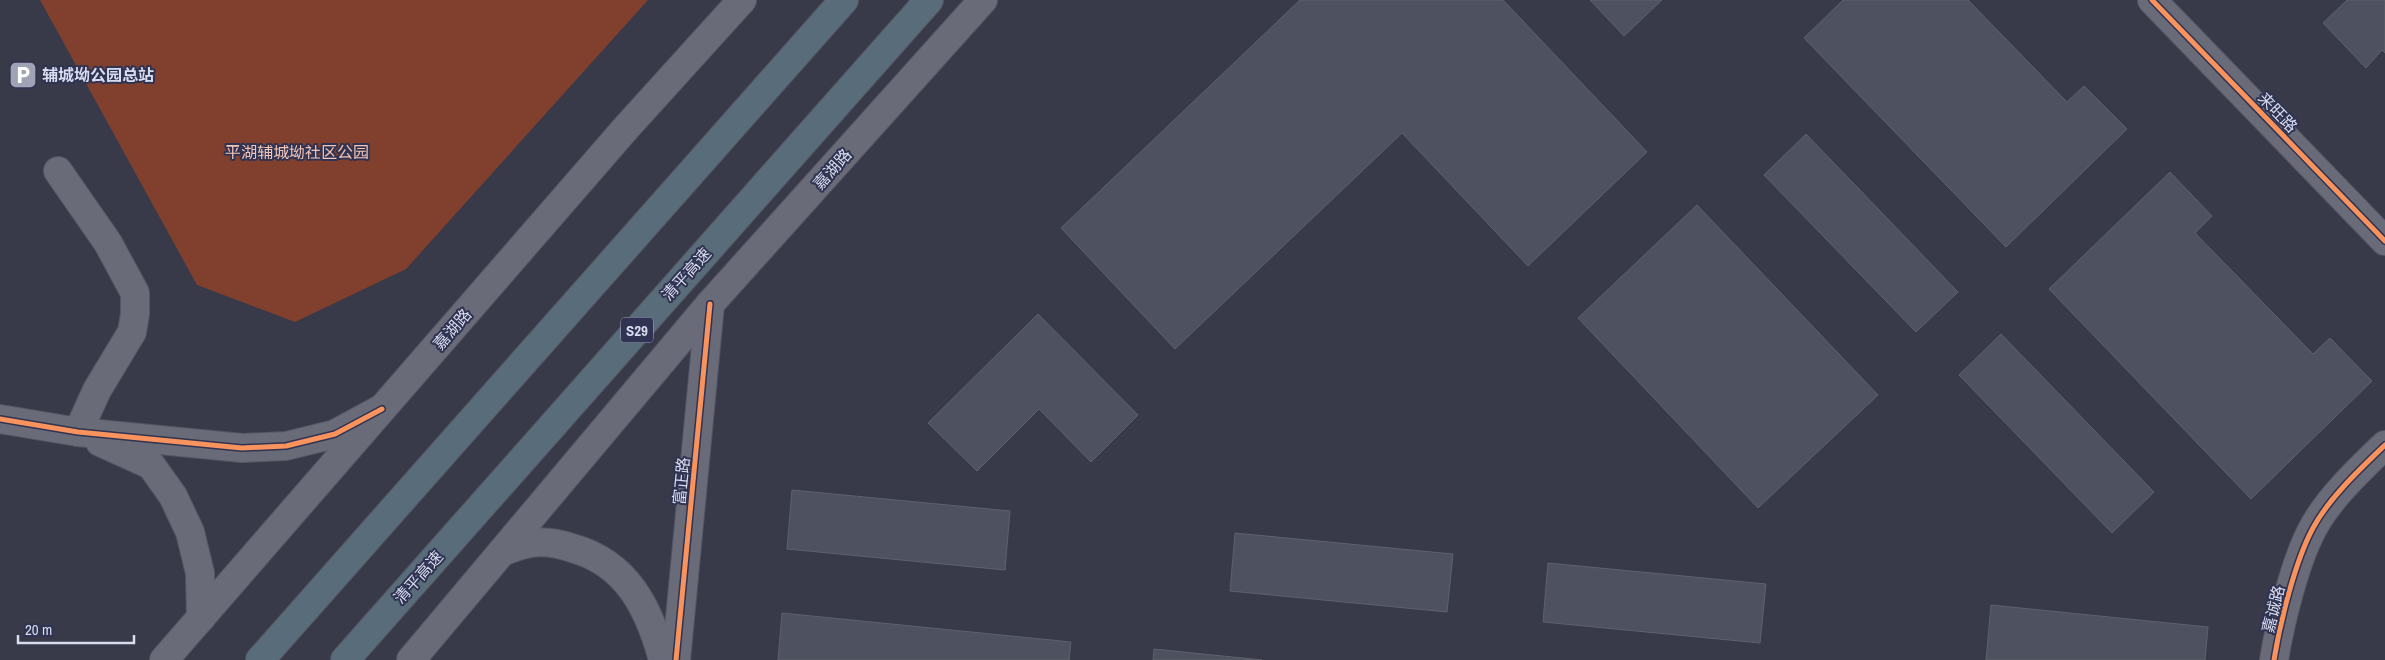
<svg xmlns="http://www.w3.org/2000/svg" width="2385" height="660" font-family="'Archivo Narrow','Noto Sans SC',sans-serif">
  <rect width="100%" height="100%" fill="#383949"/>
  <path fill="#80402d" d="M40,0H648L406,269L295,322L197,285Z"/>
  <g fill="#4e515f" stroke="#5d626e">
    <path d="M1300,0H1503L1647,152L1528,266L1402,133L1175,349L1061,228Z"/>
    <path d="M1590,0H1662L1624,36Z"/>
    <path d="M1843,0H1968L2067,102L2084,86L2127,129L2006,247L1804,38Z"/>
    <path d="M2347,0H2385V53L2382,50L2366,68L2323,23Z"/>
    <path d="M1806,134L1958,292L1916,332L1764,175Z"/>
    <path d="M2170,172L2212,216L2195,233L2313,354L2330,338L2372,381L2251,499L2049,289Z"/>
    <path d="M1697,205L1878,395L1758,508L1578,318Z"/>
    <path d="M1038,314L1138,415L1091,462L1039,409L977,471L928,423Z"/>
    <path d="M2001,334L2154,492L2112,533L1959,375Z"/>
    <path d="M792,490L1010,511L1005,570L787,549Z"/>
    <path d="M1235,533L1453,554L1447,612L1230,591Z"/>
    <path d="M1548,563L1766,584L1760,643L1543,622Z"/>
    <path d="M1991,605L2208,627L2205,660H1986Z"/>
    <path d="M782,613L1071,642L1069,660H778Z"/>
    <path d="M1154,649L1262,660H1153Z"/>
  </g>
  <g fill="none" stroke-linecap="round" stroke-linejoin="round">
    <defs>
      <g id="minor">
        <path d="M2152,0L2385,241"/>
        <path d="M58,171L108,243L135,293V314L132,332L97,390L78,432"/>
        <path d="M0,419L78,432L242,448L286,446L335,434L381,409"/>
        <path d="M100,442L151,465L173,496L190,532L200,573L201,618"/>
        <path d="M2274,660C2280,623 2295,561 2313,528C2329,498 2360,469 2385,445"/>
      </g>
      <g id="tertiary">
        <path d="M502,552C511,549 521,544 531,543C544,541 560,544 572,548C627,563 649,608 663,660"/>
        <path d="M676,660L710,304"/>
      </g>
      <g id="secondary">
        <path d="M164,660L626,128L742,0"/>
        <path d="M411,660L710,304L983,0"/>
      </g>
      <g id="motorway">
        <path d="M260,660L844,0"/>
        <path d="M345,660L929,0"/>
      </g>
    </defs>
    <use href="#minor" stroke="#555665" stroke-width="30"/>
    <use href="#tertiary" stroke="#555665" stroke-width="30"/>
    <use href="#secondary" stroke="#555665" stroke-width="30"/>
    <use href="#motorway" stroke="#555665" stroke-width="30"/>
    <use href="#minor" stroke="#6a6b78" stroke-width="28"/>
    <use href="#tertiary" stroke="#6a6b78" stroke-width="28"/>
    <use href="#secondary" stroke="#6a6b78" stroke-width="28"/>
    <use href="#motorway" stroke="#586d79" stroke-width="28"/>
    <defs>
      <g id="cycleway">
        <path d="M2152,0L2385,241"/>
        <path d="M0,419L78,432L242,448L286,446L335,434L382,409"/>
        <path d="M676,660L710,304"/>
        <path d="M2274,660C2280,623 2295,561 2313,528C2329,498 2360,469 2385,445"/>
      </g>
    </defs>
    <use href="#cycleway" stroke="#303351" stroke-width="8"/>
    <use href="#cycleway" stroke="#f8935d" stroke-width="5"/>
  </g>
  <defs>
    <symbol id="parking-square" viewBox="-11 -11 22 22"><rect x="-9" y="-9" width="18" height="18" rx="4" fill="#a0a3b5" stroke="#303351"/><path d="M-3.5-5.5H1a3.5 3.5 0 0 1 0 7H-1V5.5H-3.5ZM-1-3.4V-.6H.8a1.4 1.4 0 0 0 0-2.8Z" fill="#fff"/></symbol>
  </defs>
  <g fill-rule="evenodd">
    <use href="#parking-square" x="7" y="59" width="32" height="32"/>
  </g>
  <g text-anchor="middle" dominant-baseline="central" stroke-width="4" stroke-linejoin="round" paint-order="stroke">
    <rect fill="#303351" stroke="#a6a9c0" stroke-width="1" x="621" y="317.5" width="32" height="25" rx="4"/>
    <g font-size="15" font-weight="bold" fill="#d8dcef">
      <text x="637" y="330">S29</text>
    </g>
    <g font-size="16" font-weight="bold" fill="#d8dcef" stroke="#303351" text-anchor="start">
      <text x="42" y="75">辅城坳公园总站</text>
    </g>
    <g font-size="16" fill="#d8dcef" stroke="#303351">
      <text transform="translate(2278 112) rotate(46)">来旺路</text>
      <text transform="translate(832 169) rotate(-48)">嘉湖路</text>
      <text transform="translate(686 274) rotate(-48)">清平高速</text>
      <text transform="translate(452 329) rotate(-49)">嘉湖路</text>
      <text transform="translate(681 481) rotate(-84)">富正路</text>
      <text transform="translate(418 577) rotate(-48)">清平高速</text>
      <text transform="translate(2273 609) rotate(-76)">嘉诚路</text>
    </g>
    <g font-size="16" fill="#f4c5b6" stroke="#303351">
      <text x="297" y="152">平湖辅城坳社区公园</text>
    </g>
  </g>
  <path d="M18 635v8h116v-8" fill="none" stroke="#d8dcef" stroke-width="2.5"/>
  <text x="25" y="635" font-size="15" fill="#d8dcef" stroke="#303351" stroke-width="4" paint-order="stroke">20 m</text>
</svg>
